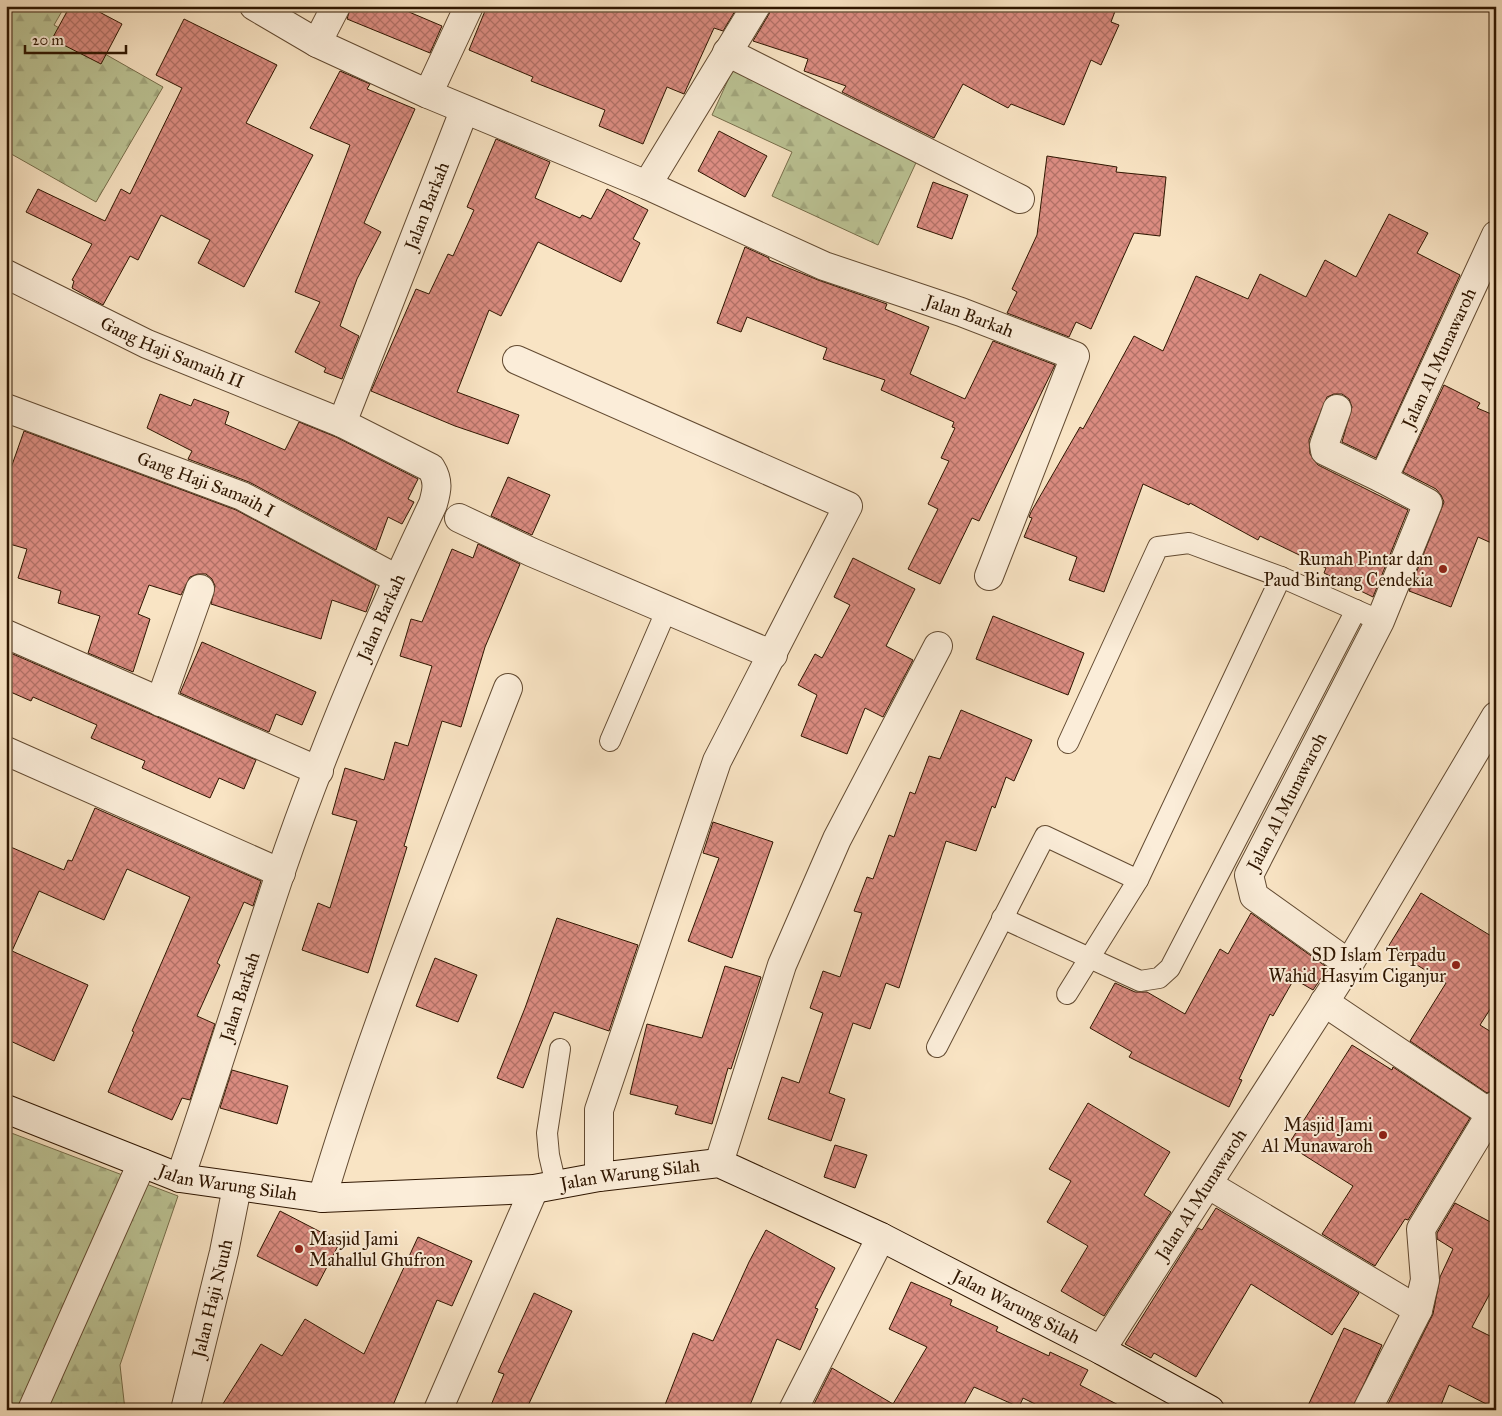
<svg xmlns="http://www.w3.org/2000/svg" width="1502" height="1416" font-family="'IM FELL Great Primer',serif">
  <defs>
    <pattern id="forest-firs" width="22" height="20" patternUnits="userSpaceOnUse" patternTransform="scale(1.25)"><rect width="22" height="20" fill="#bcc495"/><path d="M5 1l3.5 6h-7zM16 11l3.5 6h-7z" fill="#a2a87f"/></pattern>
    <pattern id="building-cross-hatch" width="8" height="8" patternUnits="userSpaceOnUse" patternTransform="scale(1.25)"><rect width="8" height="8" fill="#db8c81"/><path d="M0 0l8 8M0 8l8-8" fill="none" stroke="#b27167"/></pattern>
  </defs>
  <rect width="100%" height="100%" fill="#f9e4c4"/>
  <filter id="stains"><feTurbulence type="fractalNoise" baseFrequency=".004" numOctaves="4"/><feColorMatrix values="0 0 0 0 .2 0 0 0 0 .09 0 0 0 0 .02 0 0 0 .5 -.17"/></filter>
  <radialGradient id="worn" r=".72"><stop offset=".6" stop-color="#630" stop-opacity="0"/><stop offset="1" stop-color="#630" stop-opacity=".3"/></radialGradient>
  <g fill="url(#forest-firs)" stroke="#766d4a">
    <path d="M6,6H65L54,25L163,87L96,202L6,151Z"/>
    <path d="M733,69L920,154L878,245L772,196L792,152L712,115Z"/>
    <path d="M6,1131L178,1196L120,1365L125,1410H6Z"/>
  </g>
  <g fill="url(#building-cross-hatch)" stroke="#2f1600">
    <path d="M70,6H88L122,24L101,64L52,39Z"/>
    <path d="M351,6H395L442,26L430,53L347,19Z"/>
    <path d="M487,6H738L723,31L714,28L684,94L667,87L643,144L599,126L605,110L531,81L533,77L469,50Z"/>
    <path d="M772,6H1117L1111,22L1119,25L1101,65L1091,60L1064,125L1011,104L1008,108L963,84L934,138L842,92L846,86L804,71L808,59L753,41L769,14Z"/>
    <path d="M184,19L277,65L246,123L313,155L244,287L198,263L210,240L161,215L138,260L130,256L103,305L72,288L74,281L72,280L92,244L26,212L38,189L105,221L121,189L130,194L182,88L156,75Z"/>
    <path d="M340,71L370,84L367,89L415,109L364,223L381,232L357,279L340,326L359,336L342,379L324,372L326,368L295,352L320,302L295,292L350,145L310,128Z"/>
    <path d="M719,131L767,156L745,197L698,171Z"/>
    <path d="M496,139L550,162L535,198L580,218L582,215L591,219L607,189L648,210L633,239L640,243L621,282L538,242L501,316L489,310L457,392L519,415L508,444L455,426L371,391L416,289L429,294L448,254L453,256L474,210L467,207Z"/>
    <path d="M1047,156L1117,167L1116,172L1166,177L1160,236L1134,233L1091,329L1076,322L1069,337L1007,313L1017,292L1012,289L1037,235Z"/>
    <path d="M933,182L968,195L952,239L917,227Z"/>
    <path d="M1389,214L1428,233L1417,253L1460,275L1376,458L1342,442L1352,407L1349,399L1342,394H1334L1327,397L1309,440L1310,454L1318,465L1408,510L1373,597L1324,573L1326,568L1260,536L1258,540L1190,503L1189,505L1143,484L1104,592L1069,580L1077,557L1024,537L1032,518L1029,517L1031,512L1080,427L1083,429L1134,336L1163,351L1196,276L1248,299L1260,274L1306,297L1325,260L1356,277Z"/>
    <path d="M745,247L769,258V260L818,280L887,304L885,309L929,327L910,374L965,399L993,341L1055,365L979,521L972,518L940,584L908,569L938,509L928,504L949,461L941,458L955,428L952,427L954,422L881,390L885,380L823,359L827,348L747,317L741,332L717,323Z"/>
    <path d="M1444,385L1480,403L1477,408L1496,416V545L1478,537L1451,607L1409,591L1444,502L1441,495L1436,489L1403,472Z"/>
    <path d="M160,394L191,406L194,399L229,412L225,424L285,450L299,422L336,437L418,479L408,499L414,502L402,524L388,517L376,550L249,482L188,459L192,451L147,428Z"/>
    <path d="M24,431L236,510L376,585L366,612L332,600L321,639L211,604L215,586L212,579L206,574H198L190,577L181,595L149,585L138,614L150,619L133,672L88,653L100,616L58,603L61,591L18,578L27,549L6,543V482Z"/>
    <path d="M508,477L550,495L532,535L491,516Z"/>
    <path d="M478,544L520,564L485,647L461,727L442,721L404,846L407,847L368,973L302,950L318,903L330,908L357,821L332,814L345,768L384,780L395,742L408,746L432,666L400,656L411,619L422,622L452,549L473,558Z"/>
    <path d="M853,558L915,589L886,646L913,660L883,717L865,708L847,754L801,736L817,695L798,685L815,654L822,658L850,605L834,597Z"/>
    <path d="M993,616L1084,653L1068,695L976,659Z"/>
    <path d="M202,642L316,692L302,725L276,714L269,732L180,693Z"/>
    <path d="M6,651L256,760L244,789L219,778L210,798L142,768L145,761L91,738L97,725L33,697L31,701L6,690Z"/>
    <path d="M961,710L1032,740L1014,781L1006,777L995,808L992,806L976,851L946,841L899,988L886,983L870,1029L853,1023L829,1093L845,1099L831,1141L768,1119L782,1077L799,1083L823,1013L810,1008L823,971L840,977L862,913L854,911L867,877L873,879L889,835L894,837L910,792L915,794L929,756L940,759Z"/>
    <path d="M95,808L261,881L253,906L244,902L217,963L220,965L197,1016L215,1024L190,1100L182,1098L172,1120L108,1092L134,1032L132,1031L190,897L127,869L104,920L39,891L12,951L88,985L54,1061L6,1039V845L64,870L68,860L72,861Z"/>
    <path d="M713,822L773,842L732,958L688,941L719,858L703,853Z"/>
    <path d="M1421,893L1496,939V1000L1480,1025L1496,1035V1089L1487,1093L1410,1041L1446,983L1388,947Z"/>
    <path d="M1251,913L1328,968L1313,990L1294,979L1273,1016L1270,1014L1239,1079L1242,1080L1229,1107L1129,1057L1132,1052L1090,1028L1115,983L1135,992H1147L1185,1014L1220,949L1228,954Z"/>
    <path d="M557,918L638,945L609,1031L554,1012L523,1088L497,1078L525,1008Z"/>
    <path d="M435,958L477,975L458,1022L416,1006Z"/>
    <path d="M725,966L761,977L731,1069L728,1068L712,1124L675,1114L678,1106L630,1094L647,1024L702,1038Z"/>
    <path d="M1352,1045L1392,1070L1393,1067L1470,1118L1408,1220L1405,1219L1375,1266L1322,1234L1353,1186L1288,1145Z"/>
    <path d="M232,1070L288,1086L277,1124L220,1108Z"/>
    <path d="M1088,1103L1170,1152L1144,1195L1171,1212L1104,1316L1061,1291L1088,1246L1047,1222L1071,1181L1049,1169Z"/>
    <path d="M835,1145L867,1155L855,1188L824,1177Z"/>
    <path d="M1455,1203L1496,1225V1282L1472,1327L1496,1339V1409L1449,1385L1439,1410H1385L1433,1314L1440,1277L1453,1249L1437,1239V1233Z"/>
    <path d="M1216,1208L1359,1293L1332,1335L1251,1284L1196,1377L1154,1353L1151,1358L1125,1344L1198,1228L1202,1230Z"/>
    <path d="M280,1211L340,1242L317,1286L257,1256Z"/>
    <path d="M766,1230L835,1268L815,1308L818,1309L800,1350L777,1339L748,1410H663L693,1333L713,1341L749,1262Z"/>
    <path d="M418,1237L472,1261L452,1306L437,1300L391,1410H219L261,1344L282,1356L305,1319L364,1354Z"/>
    <path d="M911,1282L952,1300L950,1305L998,1327L996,1331L1049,1356L1050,1352L1088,1370L1080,1385L1128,1410H1047L1023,1398L1019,1407L974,1387L961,1410H811L832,1368L893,1404L927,1347L889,1329Z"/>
    <path d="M534,1293L572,1311L526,1410H489L504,1374L498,1372Z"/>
    <path d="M1344,1328L1382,1345L1352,1410H1306Z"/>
  </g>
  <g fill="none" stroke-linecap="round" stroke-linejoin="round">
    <defs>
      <g id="lane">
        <path d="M610,741L667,609"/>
        <path d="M1068,743L1158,547L1189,543L1281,577L1367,615"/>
        <path d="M1002,918L1140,981L1159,978L1170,968L1356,610"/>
        <path d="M1067,994L1138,880"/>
        <path d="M937,1047L1045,836L1138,880L1281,577"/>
        <path d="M556,1185L549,1155L547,1133L560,1049"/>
      </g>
      <g id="street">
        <path id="s1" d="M254,6L317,43L428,94L647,185L824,266L961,312L1075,356L989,576"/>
        <path d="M317,43L336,6"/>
        <path d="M727,52L1020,199"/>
        <path d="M428,94L469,6"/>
        <path d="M647,185L756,6"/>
        <path id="s2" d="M6,274L147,344L342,423"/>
        <path d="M517,360L848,506L717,761L599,1110V1177"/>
        <path id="s3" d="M6,408L242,496L397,579"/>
        <path d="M1337,409L1324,445L1325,451L1383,479"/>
        <path d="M459,518L531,552L773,655"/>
        <path d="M6,634L319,771"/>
        <path d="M160,702L200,589"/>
        <path d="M6,751L281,873"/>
        <path id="s4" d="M1349,964L1254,896L1249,875L1380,621L1428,503L1383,479L1496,235"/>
        <path d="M1324,1002L1491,1114"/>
        <path d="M719,1163L782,965L837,839L938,646"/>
        <path id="s5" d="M180,1178C215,1077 246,975 280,874C323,748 376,624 433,504C437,490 439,481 431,468L342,423L464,111"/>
        <path d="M1209,1185L1418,1310"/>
        <path d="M322,1198C374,1024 442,857 508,688"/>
        <path id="s6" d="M1101,1350L1349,964L1496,716"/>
        <path d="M32,1410L142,1163"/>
        <path id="s7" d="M185,1410L224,1252L237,1187"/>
        <path d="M438,1410L534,1189"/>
        <path d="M793,1410L881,1237"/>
        <path d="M1367,1410L1418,1310L1425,1280L1421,1229L1496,1105"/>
      </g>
      <g id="secondary">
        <path id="s8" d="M6,1109L180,1178L322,1198L534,1189L599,1177L719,1163L881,1237L1101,1350L1210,1410"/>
      </g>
    </defs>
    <use href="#lane" stroke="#624a31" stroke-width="22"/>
    <use href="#street" stroke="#624a31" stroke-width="30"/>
    <use href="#secondary" stroke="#2f1600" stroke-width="30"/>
    <use href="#lane" stroke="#fbedd9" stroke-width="20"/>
    <use href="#street" stroke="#fbedd9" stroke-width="28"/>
    <use href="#secondary" stroke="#fbedd9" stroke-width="28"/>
  </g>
  <g fill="#8f2418" stroke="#fbedd9" stroke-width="2">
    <circle cx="1443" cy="569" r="5"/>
    <circle cx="1456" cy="965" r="5"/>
    <circle cx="1383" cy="1135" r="5"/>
    <circle cx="299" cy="1249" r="5"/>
  </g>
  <g text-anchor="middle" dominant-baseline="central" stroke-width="4" stroke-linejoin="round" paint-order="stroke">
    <g font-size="18" fill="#2f1600" stroke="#fbedd9">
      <text stroke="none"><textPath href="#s5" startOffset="1091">Jalan Barkah</textPath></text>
      <text stroke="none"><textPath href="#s1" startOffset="781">Jalan Barkah</textPath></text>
      <text stroke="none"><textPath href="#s2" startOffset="184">Gang Haji Samaih II</textPath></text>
      <text stroke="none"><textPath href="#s4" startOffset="736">Jalan Al Munawaroh</textPath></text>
      <text stroke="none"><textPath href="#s3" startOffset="214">Gang Haji Samaih I</textPath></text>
      <text stroke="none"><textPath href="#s5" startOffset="596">Jalan Barkah</textPath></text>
      <text stroke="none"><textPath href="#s4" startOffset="221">Jalan Al Munawaroh</textPath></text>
      <text stroke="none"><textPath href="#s5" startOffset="191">Jalan Barkah</textPath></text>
      <text stroke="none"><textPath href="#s8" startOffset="640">Jalan Warung Silah</textPath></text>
      <text stroke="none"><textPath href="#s8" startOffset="235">Jalan Warung Silah</textPath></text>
      <text stroke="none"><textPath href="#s6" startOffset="185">Jalan Al Munawaroh</textPath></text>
      <text stroke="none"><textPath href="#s7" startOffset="115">Jalan Haji Nuuh</textPath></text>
      <text stroke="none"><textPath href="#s8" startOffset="1060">Jalan Warung Silah</textPath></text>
    </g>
    <g font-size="18" fill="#2f1600" stroke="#fbedd9" text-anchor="end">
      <text x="1433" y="559">Rumah Pintar dan<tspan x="1433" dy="21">Paud Bintang Cendekia</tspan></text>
      <text x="1446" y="955">SD Islam Terpadu<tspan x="1446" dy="21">Wahid Hasyim Ciganjur</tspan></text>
      <text x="1373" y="1125">Masjid Jami<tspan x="1373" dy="21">Al Munawaroh</tspan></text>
      <text x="309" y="1239" text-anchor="start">Masjid Jami<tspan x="309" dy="21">Mahallul Ghufron</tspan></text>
    </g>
  </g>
  <rect width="1502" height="1416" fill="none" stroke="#f9e4c4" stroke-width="25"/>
  <rect x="8" y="8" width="1487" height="1401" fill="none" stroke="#2f1600" stroke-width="2.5"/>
  <rect x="12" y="12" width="1477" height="1391" fill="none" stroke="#2f1600"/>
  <path d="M25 45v8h101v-8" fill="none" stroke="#2f1600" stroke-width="2.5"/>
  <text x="32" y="45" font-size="15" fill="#2f1600" stroke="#fbedd9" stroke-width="4" paint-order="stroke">20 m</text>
  <rect width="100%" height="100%" filter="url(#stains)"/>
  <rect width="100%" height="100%" fill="url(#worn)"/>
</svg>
